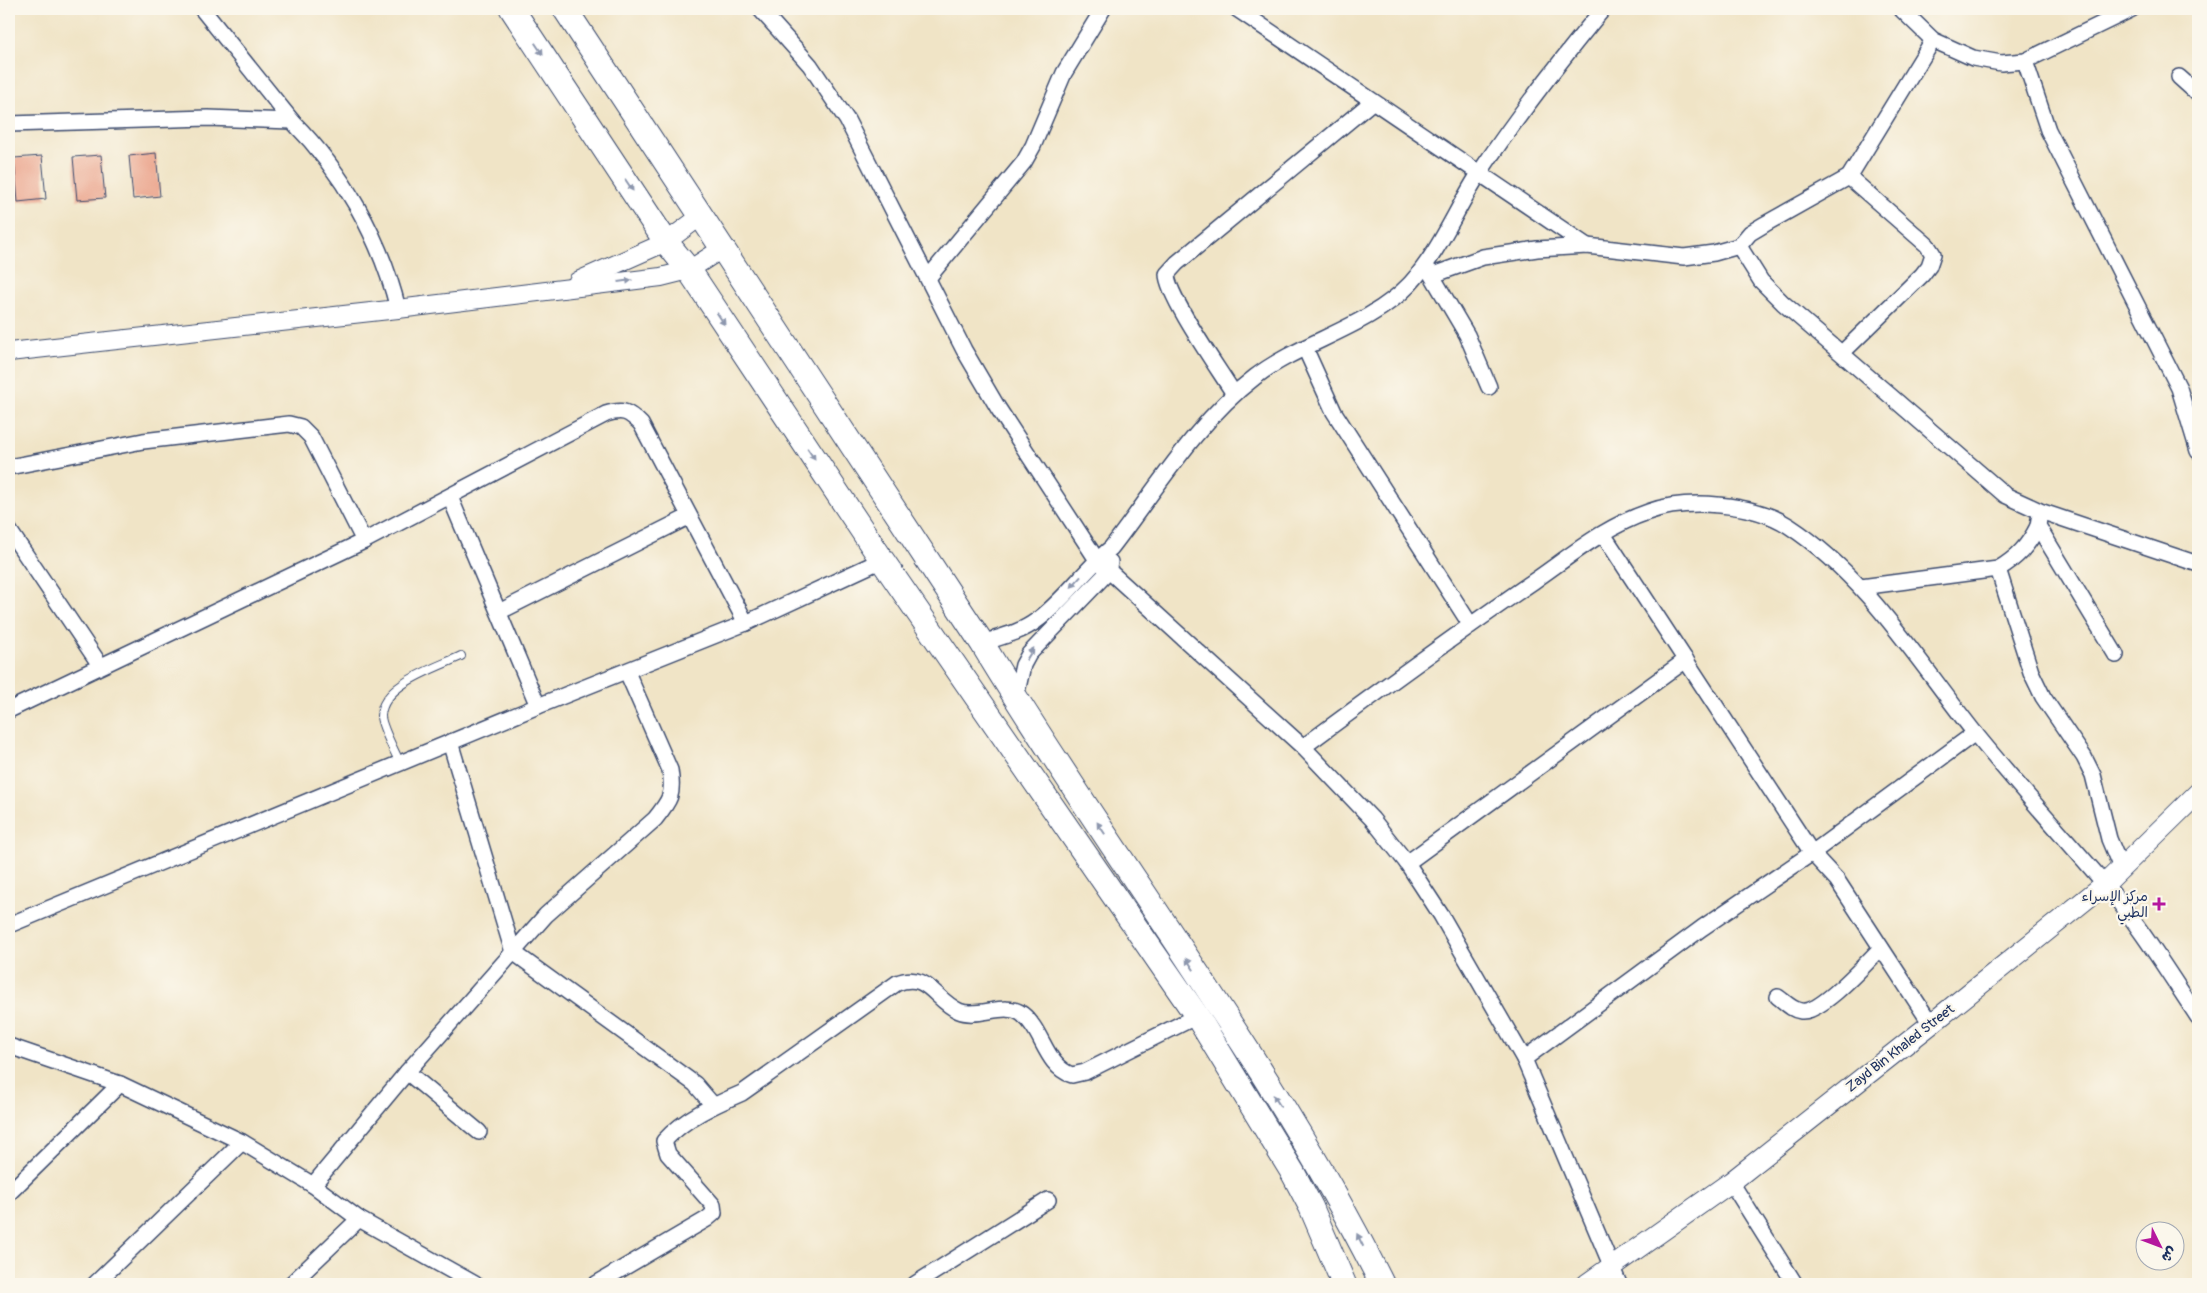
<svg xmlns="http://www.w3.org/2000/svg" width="2207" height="1293" font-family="Pangolin,'Playpen Sans Arabic',sans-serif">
  <rect width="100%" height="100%" fill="#fbf7ec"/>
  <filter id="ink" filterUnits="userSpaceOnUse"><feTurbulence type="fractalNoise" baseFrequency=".02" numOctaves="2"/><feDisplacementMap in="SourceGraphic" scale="10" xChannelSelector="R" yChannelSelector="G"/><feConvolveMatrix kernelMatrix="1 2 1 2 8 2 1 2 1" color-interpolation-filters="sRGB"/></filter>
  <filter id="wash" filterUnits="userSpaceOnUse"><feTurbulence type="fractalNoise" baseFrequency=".0096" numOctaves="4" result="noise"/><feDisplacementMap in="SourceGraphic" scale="20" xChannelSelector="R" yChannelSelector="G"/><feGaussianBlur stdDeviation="1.12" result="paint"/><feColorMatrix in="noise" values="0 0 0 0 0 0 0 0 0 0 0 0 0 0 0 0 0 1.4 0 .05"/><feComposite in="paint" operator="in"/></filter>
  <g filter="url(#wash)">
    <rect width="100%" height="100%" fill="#f0e4c6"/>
    <g id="blocks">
      <g fill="#e99b82">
        <path d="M156,153L160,196L133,199L129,156Z"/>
        <path d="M101,155L105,198L77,200L73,157Z"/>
        <path d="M42,156L46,199L18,202L14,158Z"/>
      </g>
    </g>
  </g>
  <g filter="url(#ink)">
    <use href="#blocks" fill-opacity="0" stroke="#3b4a6e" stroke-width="1"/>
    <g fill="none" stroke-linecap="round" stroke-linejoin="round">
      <defs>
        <path id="service" d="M400,763C395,752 381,726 381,716C382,684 436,668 461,656"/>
        <g id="minor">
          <path d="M202,9L292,121"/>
          <path d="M760,9L810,65L847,120L964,350L998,408L1097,560L1303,747L1372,819L1407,863L1441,915L1524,1059L1619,1284"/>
          <path d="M1237,9L1587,246"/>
          <path d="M1901,9L1933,40L1973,58L2001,63L2025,61L2132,9"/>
          <path d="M2025,61L2048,130L2179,388L2198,451"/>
          <path d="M2179,77L2198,94"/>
          <path d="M9,124L208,118L292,121C343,172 381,239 398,309"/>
          <path d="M1739,246L1761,281L1783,303L2005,495L2040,511L2198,564"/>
          <path d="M1428,269L1467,335L1489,387"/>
          <path d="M1433,275L1483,257L1537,249L1587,246L1684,257L1714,253L1739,246L1750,233L1765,224L1849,177L1933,40"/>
          <path d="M928,278L1024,162L1033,146L1064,73L1103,9"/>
          <path d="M1305,348L1334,412L1470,624"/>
          <path d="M1842,353L1922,275L1929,266L1933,254L1927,245L1849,177"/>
          <path d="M1234,394C1220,371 1167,296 1167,274L1177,263L1372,102"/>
          <path d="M9,467L143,441L289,424L301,427L311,437L364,541"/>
          <path d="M450,497L538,706"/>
          <path d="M2039,519L2038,526L2116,655"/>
          <path d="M9,530L100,665"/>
          <path d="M1603,534L1812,853L1837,880L1931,1024"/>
          <path d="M1998,569L2031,672L2043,697L2084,757L2093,775L2109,839L2122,870"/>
          <path d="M1861,587L1998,569C2017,558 2028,546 2038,526"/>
          <path d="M499,612L688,517"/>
          <path d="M982,643C1000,637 1020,633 1036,621C1064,601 1084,570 1111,548C1156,490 1196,422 1255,377C1302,341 1368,328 1410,284C1440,251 1456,209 1480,172C1518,115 1560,61 1603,9"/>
          <path d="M1015,701L1023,665L1029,654L1108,572L1110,562"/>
          <path d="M9,710L364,541L606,414C623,409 628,411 641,424L746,623"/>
          <path d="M450,742L513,952L695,1084L713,1105"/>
          <path d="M1303,747C1379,691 1456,634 1534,581C1570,556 1606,526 1648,512C1687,498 1754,503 1789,526C1867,577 1917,660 1974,732C2016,784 2061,833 2104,883C2139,925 2168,972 2198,1017"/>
          <path d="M1407,863L1686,660"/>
          <path d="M9,925L538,706L746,623L882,560"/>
          <path d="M1778,997C1785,1002 1792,1010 1801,1011C1821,1014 1867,962 1881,948"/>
          <path d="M9,1046L120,1084L242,1142L313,1185L359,1219L475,1284"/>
          <path d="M1524,1059L1702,928L1812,853L1975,733"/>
          <path d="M407,1072L479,1132"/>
          <path d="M1731,1182L1795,1284"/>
          <path d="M313,1185L407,1072L546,915L655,819C670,800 674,795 670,770L627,672"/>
          <path d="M9,1193L120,1084"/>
          <path d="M95,1284L242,1142"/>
          <path d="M291,1284L359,1219"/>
          <path d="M596,1284L707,1219L714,1213L713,1205L668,1154L664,1141C685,1118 714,1105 742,1093L897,983C928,971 934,1000 959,1011C978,1019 1006,1001 1022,1014C1043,1030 1045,1066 1072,1075L1085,1072L1197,1016"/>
          <path d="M915,1284L1048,1200"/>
        </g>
        <g id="tertiary">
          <path d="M578,281L666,242L701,216"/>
          <path d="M9,352L398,309L661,277L689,270L723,248"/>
        </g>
        <path id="secondary" d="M1587,1284L1731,1182L1931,1024L2105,884L2198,793"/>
        <g id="trunk">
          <path d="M512,9L666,242L689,270L882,560L1197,1016L1293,1173L1311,1207L1344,1284"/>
          <path d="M565,9L982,643C1015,699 1051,752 1086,806C1189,962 1299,1117 1382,1284"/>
        </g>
      </defs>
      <use href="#service" stroke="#3b4a6e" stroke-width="10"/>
      <use href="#minor" stroke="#3b4a6e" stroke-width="18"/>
      <use href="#tertiary" stroke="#3b4a6e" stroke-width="20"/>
      <use href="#secondary" stroke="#3b4a6e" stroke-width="22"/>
      <use href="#trunk" stroke="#3b4a6e" stroke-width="26"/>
      <use href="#service" stroke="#fff" stroke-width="8"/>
      <use href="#minor" stroke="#fff" stroke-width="15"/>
      <use href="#tertiary" stroke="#fff" stroke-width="18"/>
      <use href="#secondary" stroke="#fff" stroke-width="20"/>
      <use href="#trunk" stroke="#fff" stroke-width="24"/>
    </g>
    <defs><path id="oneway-solid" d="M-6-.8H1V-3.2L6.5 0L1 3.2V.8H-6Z" transform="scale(1.25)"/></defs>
    <g fill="#8d97ae">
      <use href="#oneway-solid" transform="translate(539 49) rotate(56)"/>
      <use href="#oneway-solid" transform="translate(629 185) rotate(56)"/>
      <use href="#oneway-solid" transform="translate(625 281) rotate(-7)"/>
      <use href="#oneway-solid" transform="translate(721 319) rotate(56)"/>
      <use href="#oneway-solid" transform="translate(811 454) rotate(56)"/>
      <use href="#oneway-solid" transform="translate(1076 582) rotate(132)"/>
      <use href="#oneway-solid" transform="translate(1030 654) rotate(-58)"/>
      <use href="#oneway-solid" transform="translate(1101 828) rotate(-123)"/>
      <use href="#oneway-solid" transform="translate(1190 964) rotate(-123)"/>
      <use href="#oneway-solid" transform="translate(1277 1101) rotate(-122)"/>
      <use href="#oneway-solid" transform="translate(1360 1240) rotate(-116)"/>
    </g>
  </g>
  <path fill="#b5179e" stroke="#fbf7ec" stroke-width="2" d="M2156.5 896.5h5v5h5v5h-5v5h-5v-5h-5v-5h5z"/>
  <g text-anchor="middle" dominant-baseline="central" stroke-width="4.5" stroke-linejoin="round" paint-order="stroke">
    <g font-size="14" fill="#1b2f5e" stroke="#fbf7ec" text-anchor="end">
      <text x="2148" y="896">مركز الإسراء<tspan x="2148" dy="16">الطبي</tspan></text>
    </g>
    <g font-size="14" fill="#1b2f5e" stroke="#fbf7ec">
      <text transform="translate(1900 1048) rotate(-38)">Zayd Bin Khaled Street</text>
    </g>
  </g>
  <rect width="2207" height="1293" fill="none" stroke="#fbf7ec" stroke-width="30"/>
  <g transform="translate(2160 1246) rotate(132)"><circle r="24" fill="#fbf7ec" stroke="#a1a7b3"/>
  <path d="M0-4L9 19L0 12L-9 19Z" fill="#b5179e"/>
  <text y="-8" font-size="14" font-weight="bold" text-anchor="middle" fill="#1b2f5e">ش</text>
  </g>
</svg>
